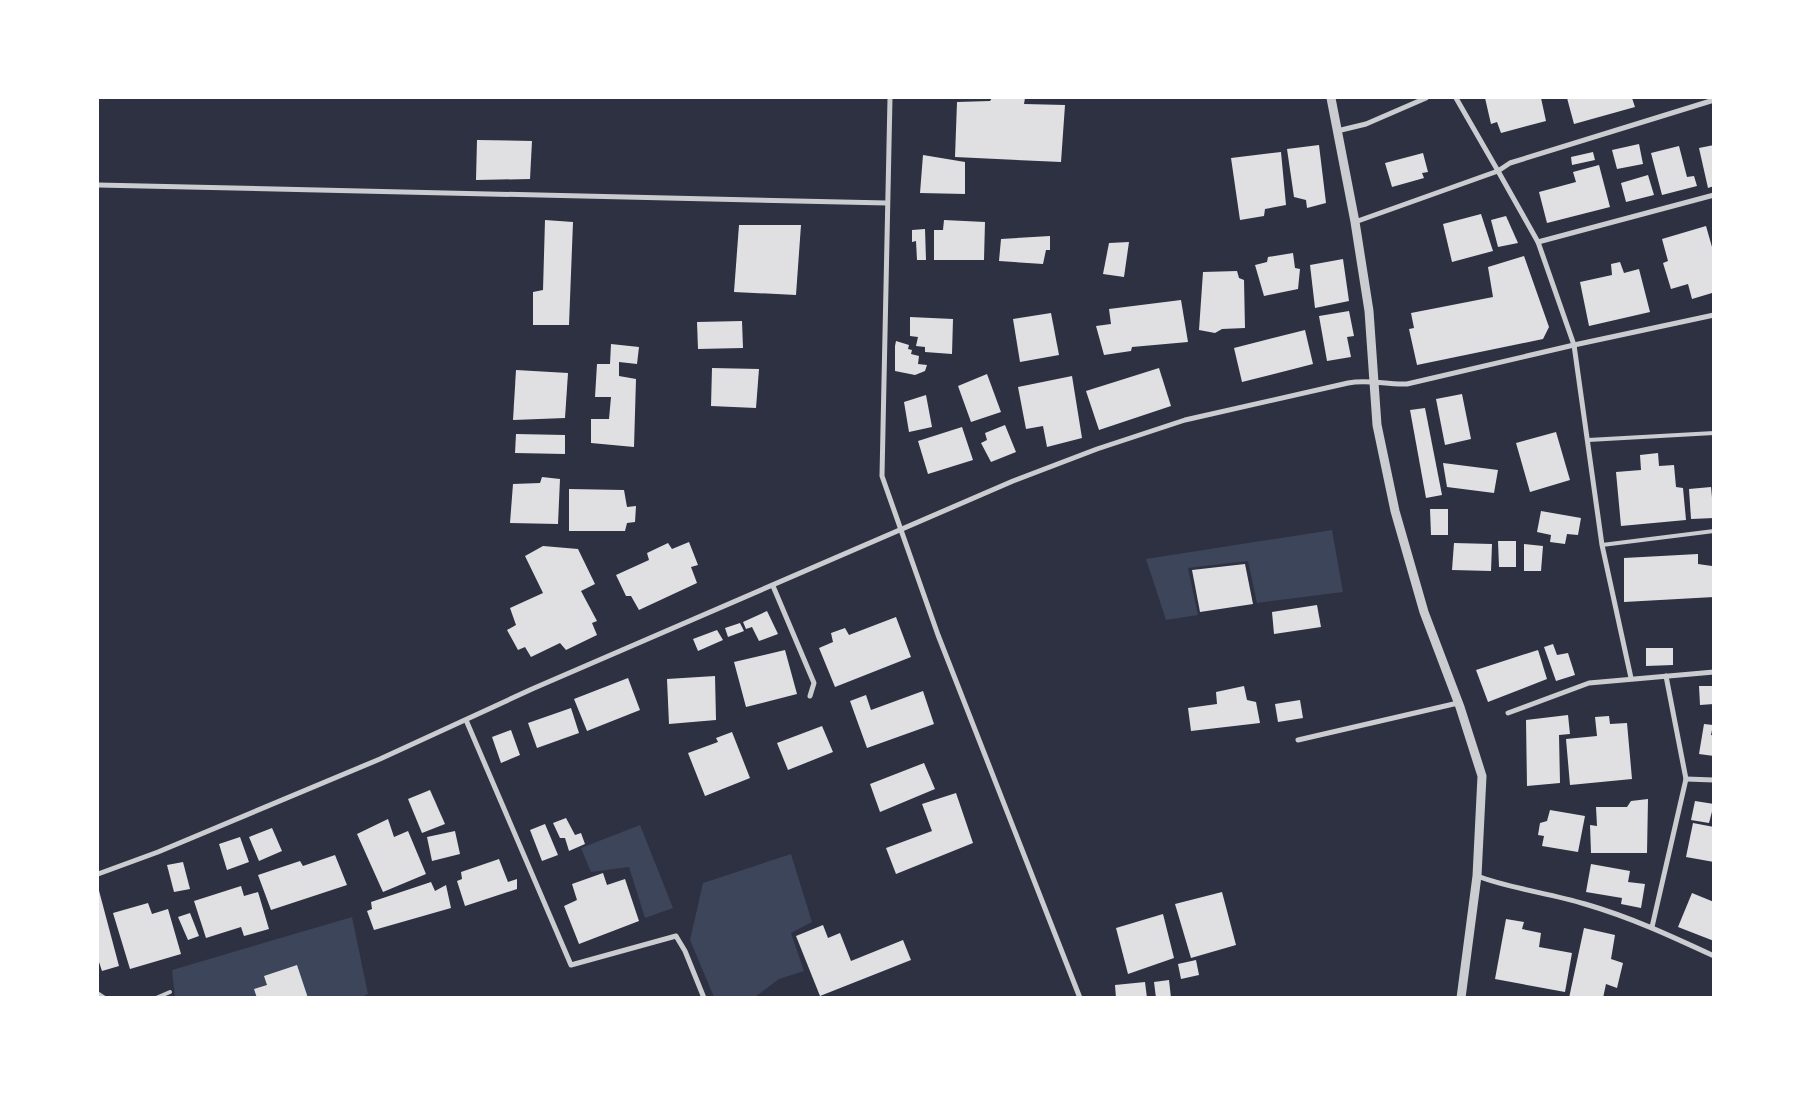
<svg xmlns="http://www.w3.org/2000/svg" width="1811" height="1095" font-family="Bitter,serif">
  <rect width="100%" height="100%" fill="#2d3142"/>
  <g fill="#3c4559">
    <path d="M1332,530L1343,592L1257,603L1248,561L1188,568L1198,615L1166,620L1146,559Z"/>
    <path d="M640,825L673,908L645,918L629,867L591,872L581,848Z"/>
    <path d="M791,854L812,922L791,933L804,971L779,979L755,997H714L690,940L703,883Z"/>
    <path d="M352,917L368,994L360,998L175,997L172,970Z"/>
  </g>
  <g fill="#e0e0e3">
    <path d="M992,98H1025L1024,104L1065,105L1061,162L955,157L957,102L990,101Z"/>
    <path d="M1485,98H1541L1546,121L1501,133L1497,122L1491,124Z"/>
    <path d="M1567,98H1632L1635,107L1574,124Z"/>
    <path d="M477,140L532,141L530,179L476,180Z"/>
    <path d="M1639,144L1643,164L1617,169L1612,150Z"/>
    <path d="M1319,145L1326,203L1307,208L1306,200L1294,197L1287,149Z"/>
    <path d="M1714,145V186L1708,188L1699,148Z"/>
    <path d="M1679,146L1687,177L1694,176L1697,186L1662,195L1651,153Z"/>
    <path d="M1281,152L1286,205L1265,209L1264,216L1240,220L1231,158Z"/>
    <path d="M1593,152L1595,160L1572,165L1571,157Z"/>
    <path d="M1423,153L1428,172L1422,173L1424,178L1392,187L1385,163Z"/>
    <path d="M923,155L965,162V194L920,193Z"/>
    <path d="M1599,165L1610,207L1547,223L1539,192L1576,182L1573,172Z"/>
    <path d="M1648,175L1654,195L1626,202L1621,183Z"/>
    <path d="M1481,214L1493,251L1452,262L1443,224Z"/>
    <path d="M1506,216L1518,243L1498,247L1491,220Z"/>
    <path d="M545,220L573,222L569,325H533V292L543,290Z"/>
    <path d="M944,220L985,222L984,260H934V230H943Z"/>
    <path d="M739,225H801L796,295L734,292Z"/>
    <path d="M1706,226L1714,254V297L1712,293L1692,299L1688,284L1671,289L1663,263L1668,261L1662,239Z"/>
    <path d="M925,229L926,260H917L916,241L912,242V230Z"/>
    <path d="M1050,236V250H1046L1043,264L999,261L1001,239Z"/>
    <path d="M1129,242L1124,277L1103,274L1109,243Z"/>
    <path d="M1293,253L1295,268L1300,269L1298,289L1264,296L1255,265L1267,262L1268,257Z"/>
    <path d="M1524,256L1549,327L1543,339L1417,365L1409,329L1414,328L1411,313L1493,297L1488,267Z"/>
    <path d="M1343,259L1349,301L1315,308L1310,265Z"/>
    <path d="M1620,262L1624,273L1639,269L1650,312L1589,326L1580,282L1612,275L1611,264Z"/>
    <path d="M1237,271L1239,278L1244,280L1245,328L1222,329L1215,333L1199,330L1203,272Z"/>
    <path d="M1181,300L1188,342L1132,347L1131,351L1104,355L1096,326L1111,324L1109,309Z"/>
    <path d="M1349,311L1354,336L1347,337L1351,357L1327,361L1319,316Z"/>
    <path d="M1051,313L1059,355L1020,362L1013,319Z"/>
    <path d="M910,317L953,319L952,354L925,352V347L916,346L918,337L910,336Z"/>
    <path d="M742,321L743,348L698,349L697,322Z"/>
    <path d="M1305,330L1313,364L1242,382L1234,348Z"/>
    <path d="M896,341L909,345L908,349L912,350L911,354L919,356L918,364L927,365L925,371L915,375L895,371V346Z"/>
    <path d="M611,344L639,347L637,364L619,362V376L636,379L634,447L591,443V419H609L611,397H595L597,364H610Z"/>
    <path d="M712,368L759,369L756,408L711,406Z"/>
    <path d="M1159,368L1171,406L1099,430L1086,391Z"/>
    <path d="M516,370L568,373L565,418L513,420Z"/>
    <path d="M987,374L1001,412L971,422L958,386Z"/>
    <path d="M1072,376L1082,438L1047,447L1043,426L1026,429L1018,387Z"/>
    <path d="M1462,394L1471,439L1445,445L1436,399Z"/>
    <path d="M926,395L932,427L909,432L904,402Z"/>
    <path d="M1425,408L1442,495L1426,498L1410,410Z"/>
    <path d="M1005,425L1016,452L991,462L981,443L987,440L985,433Z"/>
    <path d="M962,427L973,460L928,474L918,441Z"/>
    <path d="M1556,432L1570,480L1530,492L1516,443Z"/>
    <path d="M516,434L565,435V454L515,453Z"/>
    <path d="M1658,453L1659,466L1674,465L1676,487L1683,488L1686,520L1621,526L1616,472L1641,470L1640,455Z"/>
    <path d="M1443,463L1498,470L1494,493L1447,487Z"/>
    <path d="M542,477L560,479L558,524L510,523L513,484L540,483Z"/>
    <path d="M1711,487L1714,518L1691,519L1689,489Z"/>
    <path d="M569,489L624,490L627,507L636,506L635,522L627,523L625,531H569Z"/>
    <path d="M1430,509H1448V535H1431Z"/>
    <path d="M1541,511L1581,518L1578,535L1567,534L1565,544L1550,542L1551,535L1537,532Z"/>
    <path d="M1498,541H1516V567H1499Z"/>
    <path d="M689,542L698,565L691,567L697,583L639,610L631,596H626L616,575L649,560L647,553L668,543L672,549Z"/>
    <path d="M1454,543L1492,544L1491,571L1452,570Z"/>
    <path d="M1524,544L1543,546L1541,571H1524Z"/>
    <path d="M543,546L578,549L595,584L581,591L597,621L592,623L597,635L566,650L560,643L531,657L525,647L518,650L507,630L516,625L510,608L543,593L525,556Z"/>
    <path d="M1698,554V564L1712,566L1714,597L1624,602V558Z"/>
    <path d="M1245,564L1253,604L1200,612L1192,570Z"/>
    <path d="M1317,605L1321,627L1274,634L1272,612Z"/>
    <path d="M767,611L778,634L759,641L752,627L746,629L743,622Z"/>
    <path d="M896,617L911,657L835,687L819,648L833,642L831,633L845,628L849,635Z"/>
    <path d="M740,623L744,631L728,637L725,628Z"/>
    <path d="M717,630L723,640L698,651L693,639Z"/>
    <path d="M1553,644L1557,655L1568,653L1575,675L1556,681L1544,647Z"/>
    <path d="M1646,648H1673V665L1646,666Z"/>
    <path d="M785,650L797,694L746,707L734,662Z"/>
    <path d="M1538,650L1547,679L1488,702L1476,670Z"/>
    <path d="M715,676L716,720L669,724L667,679Z"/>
    <path d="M628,678L640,710L587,731L574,699Z"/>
    <path d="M1244,686L1247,700L1256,702L1260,723L1191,731L1188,708L1217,704L1216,692Z"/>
    <path d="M1699,686H1714V704L1700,705Z"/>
    <path d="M923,691L934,724L867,748L850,701L866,695L871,710Z"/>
    <path d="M1300,700L1303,718L1278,722L1275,704Z"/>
    <path d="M571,708L579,733L537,748L528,723Z"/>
    <path d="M1568,715L1570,734L1559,735L1560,783L1527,786L1526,720Z"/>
    <path d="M1609,716L1610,724L1627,723L1632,779L1570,785L1566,739L1597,736L1595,717Z"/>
    <path d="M1704,724L1713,725L1711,735L1714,736V756L1699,754Z"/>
    <path d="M822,726L833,752L788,770L777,743Z"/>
    <path d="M511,730L520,755L501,763L492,737Z"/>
    <path d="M732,732L750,778L705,796L688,753L718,742L716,738Z"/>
    <path d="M924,763L935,789L880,812L870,784Z"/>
    <path d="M430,790L445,824L422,833L408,799Z"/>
    <path d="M956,793L973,843L896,874L886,848L932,831L922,804Z"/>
    <path d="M1648,799L1647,853H1591L1590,825L1597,826L1596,807H1627L1631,801Z"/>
    <path d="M1695,801L1714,804L1709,823L1691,820Z"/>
    <path d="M1550,810L1585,816L1578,852L1542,846L1544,836L1538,835L1540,823L1547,821Z"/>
    <path d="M566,818L575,835L581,833L585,844L569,851L565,838H560L553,823Z"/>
    <path d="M388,819L394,837L408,831L426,874L383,892L357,834Z"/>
    <path d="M1693,823L1714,827V862L1686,857Z"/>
    <path d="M545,824L558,855L542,861L530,830Z"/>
    <path d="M272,828L282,851L259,861L249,837Z"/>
    <path d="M455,831L460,854L432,861L427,837Z"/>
    <path d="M240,837L249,862L227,870L219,844Z"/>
    <path d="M335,855L347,885L271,910L258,875L300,861L303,866Z"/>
    <path d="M499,859L508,882L517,879V889L465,906L457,881L462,879L461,872Z"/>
    <path d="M183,862L190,889L174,892L167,865Z"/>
    <path d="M1591,864L1630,871L1628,882L1645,884L1641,908L1621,904L1622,898L1586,892Z"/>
    <path d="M603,873L607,885L625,879L639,921L579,944L564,906L577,900L572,884Z"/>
    <path d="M431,882L435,891L446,885L451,908L374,930L367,911L372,909L371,902Z"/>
    <path d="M241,886L244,896L258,892L269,929L244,936L241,927L206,938L194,901Z"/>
    <path d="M98,887L119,966L102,971L98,959Z"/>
    <path d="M1222,892L1236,945L1191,958L1175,904Z"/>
    <path d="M1692,893L1714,902V941L1678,927Z"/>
    <path d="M148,903L152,914L168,909L181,954L130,969L113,913Z"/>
    <path d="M190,913L199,936L188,940L178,917Z"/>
    <path d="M1163,914L1174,958L1128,974L1116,928Z"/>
    <path d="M1506,919L1524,922L1522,929L1541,933L1539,947L1572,953L1565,992L1495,979Z"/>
    <path d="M823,925L828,938L840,933L851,961L903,940L911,960L820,996L796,936Z"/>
    <path d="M1584,928L1615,935L1611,959L1623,963L1617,988L1606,984L1603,998H1569Z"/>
    <path d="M1196,960L1199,975L1181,979L1178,964Z"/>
    <path d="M297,965L308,998H257L254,989L267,985L264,976Z"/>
    <path d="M1169,980L1171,998H1156L1154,982Z"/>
    <path d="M1145,982L1147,998H1116L1115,985Z"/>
  </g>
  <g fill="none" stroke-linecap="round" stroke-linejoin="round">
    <g stroke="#caccd0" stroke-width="4">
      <path d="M1588,440L1714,433"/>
      <path d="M1602,545L1714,531"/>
      <path d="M156,998L170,992"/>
    </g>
    <g stroke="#caccd0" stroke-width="5">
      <path d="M890,98L882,476L938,635L1080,998"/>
      <path d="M1337,131L1366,124L1426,98"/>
      <path d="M98,185L887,203"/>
      <path d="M1355,222L1498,171L1456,98"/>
      <path d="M1538,242L1714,195"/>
      <path d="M773,586L814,683L810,696"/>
      <path d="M1631,678L1602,545L1574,345L1538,242L1498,171L1510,163L1714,100"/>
      <path d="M1508,713L1589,683L1714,672"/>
      <path d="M466,720L571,965L676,936L685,951L704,998"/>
      <path d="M1298,740L1458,703"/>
      <path d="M1686,779L1714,780"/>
      <path d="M98,874L158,852L380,759L532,689L1013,481L1097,449L1185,420L1348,383C1369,379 1386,385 1407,384L1574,345L1714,315"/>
      <path d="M1477,876C1512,889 1549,893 1585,904C1630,917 1671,936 1714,956"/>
      <path d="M1652,927L1686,779L1666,676"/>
      <path d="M98,994L104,998"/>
    </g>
    <path stroke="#caccd0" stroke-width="9" d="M1331,98L1355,222L1369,311L1377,425L1395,511L1424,612L1460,707L1482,776L1477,876L1461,998"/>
  </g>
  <rect width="1811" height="1095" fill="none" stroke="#ffffff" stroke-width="198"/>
</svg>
